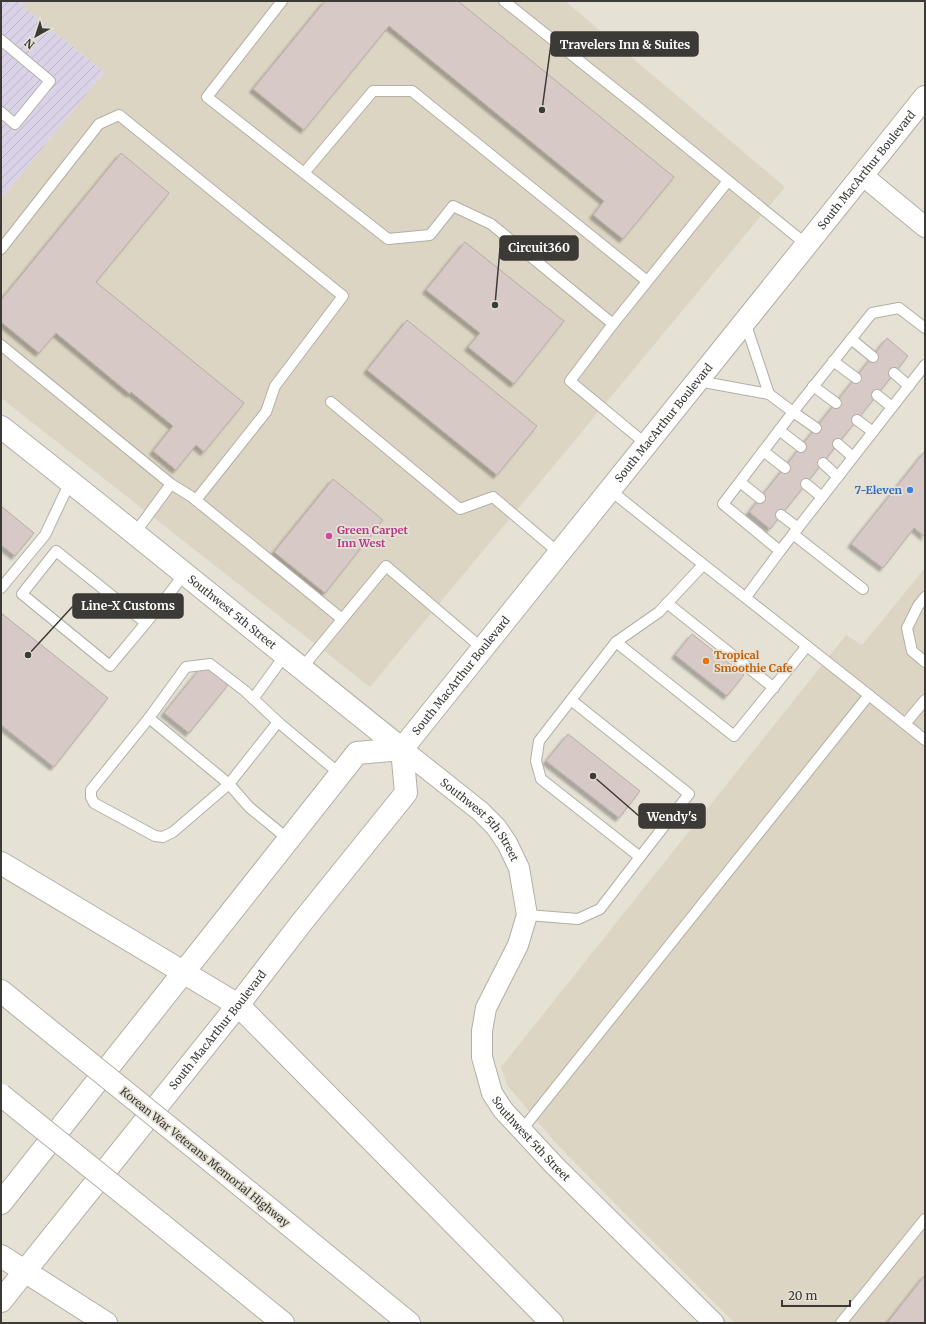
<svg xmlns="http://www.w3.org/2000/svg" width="926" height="1324" font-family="Merriweather,serif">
  <defs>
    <pattern id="industrial-furrows" width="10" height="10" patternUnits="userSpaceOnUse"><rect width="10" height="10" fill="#dad3e8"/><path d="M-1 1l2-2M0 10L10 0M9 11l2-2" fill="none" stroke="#bcb6c8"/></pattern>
    <filter id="shadow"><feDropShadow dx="-3.5" dy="3.5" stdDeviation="1" flood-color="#0004"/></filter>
  </defs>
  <rect width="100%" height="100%" fill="#e5e1d5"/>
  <g fill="#ddd5c3">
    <path d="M28,1H565L785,187L370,687L1,398V199L104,72L23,7Z"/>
    <path d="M925,568V1323H735L635,1224L555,1142L507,1085L501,1067L846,635L862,645Z"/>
  </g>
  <path fill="url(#industrial-furrows)" d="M1,1H28L23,7L104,72L1,199Z"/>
  <g fill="#d7cac6" stroke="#b8aba7" filter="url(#shadow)">
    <path d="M325,1H458L674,177L623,239L593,215L604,201L389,26L304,130L253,89Z"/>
    <path d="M121,153L169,193L96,282L244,403L204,452L196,445L176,470L153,451L173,426L131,392L130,394L56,333L39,353L1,322V300Z"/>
    <path d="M465,242L564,321L514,384L468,347L480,333L426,290Z"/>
    <path d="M407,320L537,426L497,475L367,370Z"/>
    <path d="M887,338L908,356L770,529L749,512Z"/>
    <path d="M925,451V537L914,528L883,568L851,544Z"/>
    <path d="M333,479L383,520L325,593L274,552Z"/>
    <path d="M1,506L34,533L15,556L1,545Z"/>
    <path d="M1,613L108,698L54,767L1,725Z"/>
    <path d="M692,634L744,675L727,696L675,655Z"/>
    <path d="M203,665L228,685L189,733L164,713Z"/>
    <path d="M568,734L640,791L619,818L546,761Z"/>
    <path d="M925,1275V1323H887Z"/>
  </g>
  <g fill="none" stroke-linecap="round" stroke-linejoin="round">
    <defs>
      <g id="service">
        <path d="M282,1L207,97L388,239L430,235L453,206L491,224L613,324L570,381L646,444"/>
        <path d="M504,1L640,109L807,245"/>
        <path d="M1,40L50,81L15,124L1,112"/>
        <path d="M304,173L373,91H412L647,281"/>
        <path d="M1,249L99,124L119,115L343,296L275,386L266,412L196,500"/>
        <path d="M745,322L769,394"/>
        <path d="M613,324L728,181"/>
        <path d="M851,339L873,357"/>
        <path d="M1,345L171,484"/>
        <path d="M833,361L856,378"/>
        <path d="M894,373L909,386"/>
        <path d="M698,381L769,394L793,412L723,504L780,551L746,597"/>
        <path d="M813,386L836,403"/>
        <path d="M877,395L892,407"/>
        <path d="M331,402L460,509L493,497L559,553"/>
        <path d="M857,420L873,432"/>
        <path d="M816,428L793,412L872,313L899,308L925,328"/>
        <path d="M779,430L801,447"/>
        <path d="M838,444L853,457"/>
        <path d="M763,451L785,468"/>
        <path d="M823,463L838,477"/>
        <path d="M740,482L760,498"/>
        <path d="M806,484L822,497"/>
        <path d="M610,490C714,574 821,656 925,740"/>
        <path d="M781,515L798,528"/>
        <path d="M135,533L171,484L192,497L342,619"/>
        <path d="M793,534L863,589"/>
        <path d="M780,551L925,365"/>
        <path d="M1,588L45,535L70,482"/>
        <path d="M925,597L918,606L907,628L912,651L925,662"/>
        <path d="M667,603L774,688"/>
        <path d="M146,623L56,551L22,594L110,666C135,636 161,606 184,574"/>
        <path d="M616,642L734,736L807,646"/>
        <path d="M210,664L245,691L278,722L229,784L173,832L163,837L155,836L94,803L91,797V790L149,718L186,667Z"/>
        <path d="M302,668L386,566L483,649"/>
        <path d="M253,699L285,655"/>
        <path d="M571,700L689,794L640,857"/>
        <path d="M149,718L229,784L249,807L288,839"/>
        <path d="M278,722L340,774"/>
        <path d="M905,724L925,700"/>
        <path d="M527,915L578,919L600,909L640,857L541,779L536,761L539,741L616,642L659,612L703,565"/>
        <path d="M521,1131L869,695"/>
        <path d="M841,1323L925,1219"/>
      </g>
      <g id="minor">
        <path d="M862,175L925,227"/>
        <path id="s1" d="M402,749L480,811L496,827L507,843L519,868L527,915L518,945L486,1008L482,1031V1057L492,1093L503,1110L554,1165L714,1323"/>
      </g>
      <g id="tertiary">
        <path id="s2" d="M1,427C136,533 268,642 402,749"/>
      </g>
      <g id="secondary">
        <path d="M1,1203L357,753L402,749"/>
        <path id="s3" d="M1,1301L238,1005L302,922L406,793L402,749L925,97"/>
      </g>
      <g id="motorway">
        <path d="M1,863L238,1005L552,1323"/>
        <path d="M1,991L44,1026"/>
        <path d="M212,1162L409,1323"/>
        <path d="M161,1224L283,1323"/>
        <path d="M1,1256L106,1323"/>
      </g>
    </defs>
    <use href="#service" stroke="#b4afa5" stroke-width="12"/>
    <use href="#minor" stroke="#b4afa5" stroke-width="22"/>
    <use href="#tertiary" stroke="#b4afa5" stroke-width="24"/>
    <use href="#secondary" stroke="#b4afa5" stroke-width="24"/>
    <use href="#motorway" stroke="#b4afa5" stroke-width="24"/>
    <use href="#service" stroke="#fff" stroke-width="10"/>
    <use href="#minor" stroke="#fff" stroke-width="20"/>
    <use href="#tertiary" stroke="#fff" stroke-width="22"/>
    <use href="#secondary" stroke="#fff" stroke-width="22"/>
    <use href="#motorway" stroke="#fff" stroke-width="22"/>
    <defs>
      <g id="motorway-bridge">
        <path d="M44,1026L212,1162"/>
        <path d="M1,1095L161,1224"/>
      </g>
    </defs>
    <use href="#motorway-bridge" stroke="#b4afa5" stroke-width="24" stroke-linecap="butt"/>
    <use href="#motorway-bridge" stroke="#fff" stroke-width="22"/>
  </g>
  <circle fill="#3f7fe0" stroke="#e5e1d5" stroke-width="1.5" cx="910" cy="490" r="4"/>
  <circle fill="#d1479c" stroke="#e5e1d5" stroke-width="1.5" cx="329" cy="536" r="4"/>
  <circle fill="#e8710a" stroke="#e5e1d5" stroke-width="1.5" cx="706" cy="661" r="4"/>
  <g text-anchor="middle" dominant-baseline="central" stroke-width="3.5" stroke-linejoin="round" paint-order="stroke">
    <g font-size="11" fill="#3c3a36" stroke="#e5e1d5">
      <text stroke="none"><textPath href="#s3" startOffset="1436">South MacArthur Boulevard</textPath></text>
      <text stroke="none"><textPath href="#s3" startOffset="1112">South MacArthur Boulevard</textPath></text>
      <text stroke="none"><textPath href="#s2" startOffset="296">Southwest 5th Street</textPath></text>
      <text stroke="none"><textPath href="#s3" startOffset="788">South MacArthur Boulevard</textPath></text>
      <text stroke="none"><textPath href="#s1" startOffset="106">Southwest 5th Street</textPath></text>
      <text stroke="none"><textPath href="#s3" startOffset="347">South MacArthur Boulevard</textPath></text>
      <text stroke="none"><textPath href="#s1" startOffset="466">Southwest 5th Street</textPath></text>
      <text transform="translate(205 1157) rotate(39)">Korean War Veterans Memorial Highway</text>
    </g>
    <g font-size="11" font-weight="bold" fill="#366cbe" stroke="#e5e1d5" text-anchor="end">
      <text x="902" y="490">7-Eleven</text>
    </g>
    <g font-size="11" font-weight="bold" fill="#b23c85" stroke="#e5e1d5" text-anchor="start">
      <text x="337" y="530">Green Carpet<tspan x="337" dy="13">Inn West</tspan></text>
    </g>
    <g font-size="11" font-weight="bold" fill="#c56008" stroke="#e5e1d5" text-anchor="start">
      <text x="714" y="655">Tropical<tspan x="714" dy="13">Smoothie Cafe</tspan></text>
    </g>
  </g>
  <path fill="none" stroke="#3c3a36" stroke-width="1.5" d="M542 110L551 44M495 305L500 248M28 655L73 606M593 776L639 816"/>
  <g fill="#3c3a36" stroke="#e5e1d5" stroke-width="1.5">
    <circle cx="542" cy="110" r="4"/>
    <circle cx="495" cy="305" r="4"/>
    <circle cx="28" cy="655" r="4"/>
    <circle cx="593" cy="776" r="4"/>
  </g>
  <g fill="#3c3a36" stroke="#3c3a36" stroke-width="1.5">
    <rect x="551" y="32" width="147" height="24" rx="4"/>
    <rect x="500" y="236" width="78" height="24" rx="4"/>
    <rect x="73" y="594" width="110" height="24" rx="4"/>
    <rect x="639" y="804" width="66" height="24" rx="4"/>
  </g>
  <g font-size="12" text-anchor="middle" font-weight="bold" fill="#fff">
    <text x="625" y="49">Travelers Inn &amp; Suites</text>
    <text x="539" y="252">Circuit360</text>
    <text x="128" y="610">Line-X Customs</text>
    <text x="672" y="821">Wendy's</text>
  </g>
  <rect width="926" height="1324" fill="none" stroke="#3c3a36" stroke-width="4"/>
  <g transform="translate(36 36) rotate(219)" stroke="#e5e1d5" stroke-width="3" paint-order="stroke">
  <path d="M0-3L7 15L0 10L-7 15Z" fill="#3c3a36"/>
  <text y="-6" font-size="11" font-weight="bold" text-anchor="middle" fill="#3c3a36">N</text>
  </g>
  <path d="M782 1300v6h68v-6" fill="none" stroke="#3c3a36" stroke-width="2"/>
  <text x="788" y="1300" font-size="12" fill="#3c3a36" stroke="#e5e1d5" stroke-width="3" paint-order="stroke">20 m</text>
</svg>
